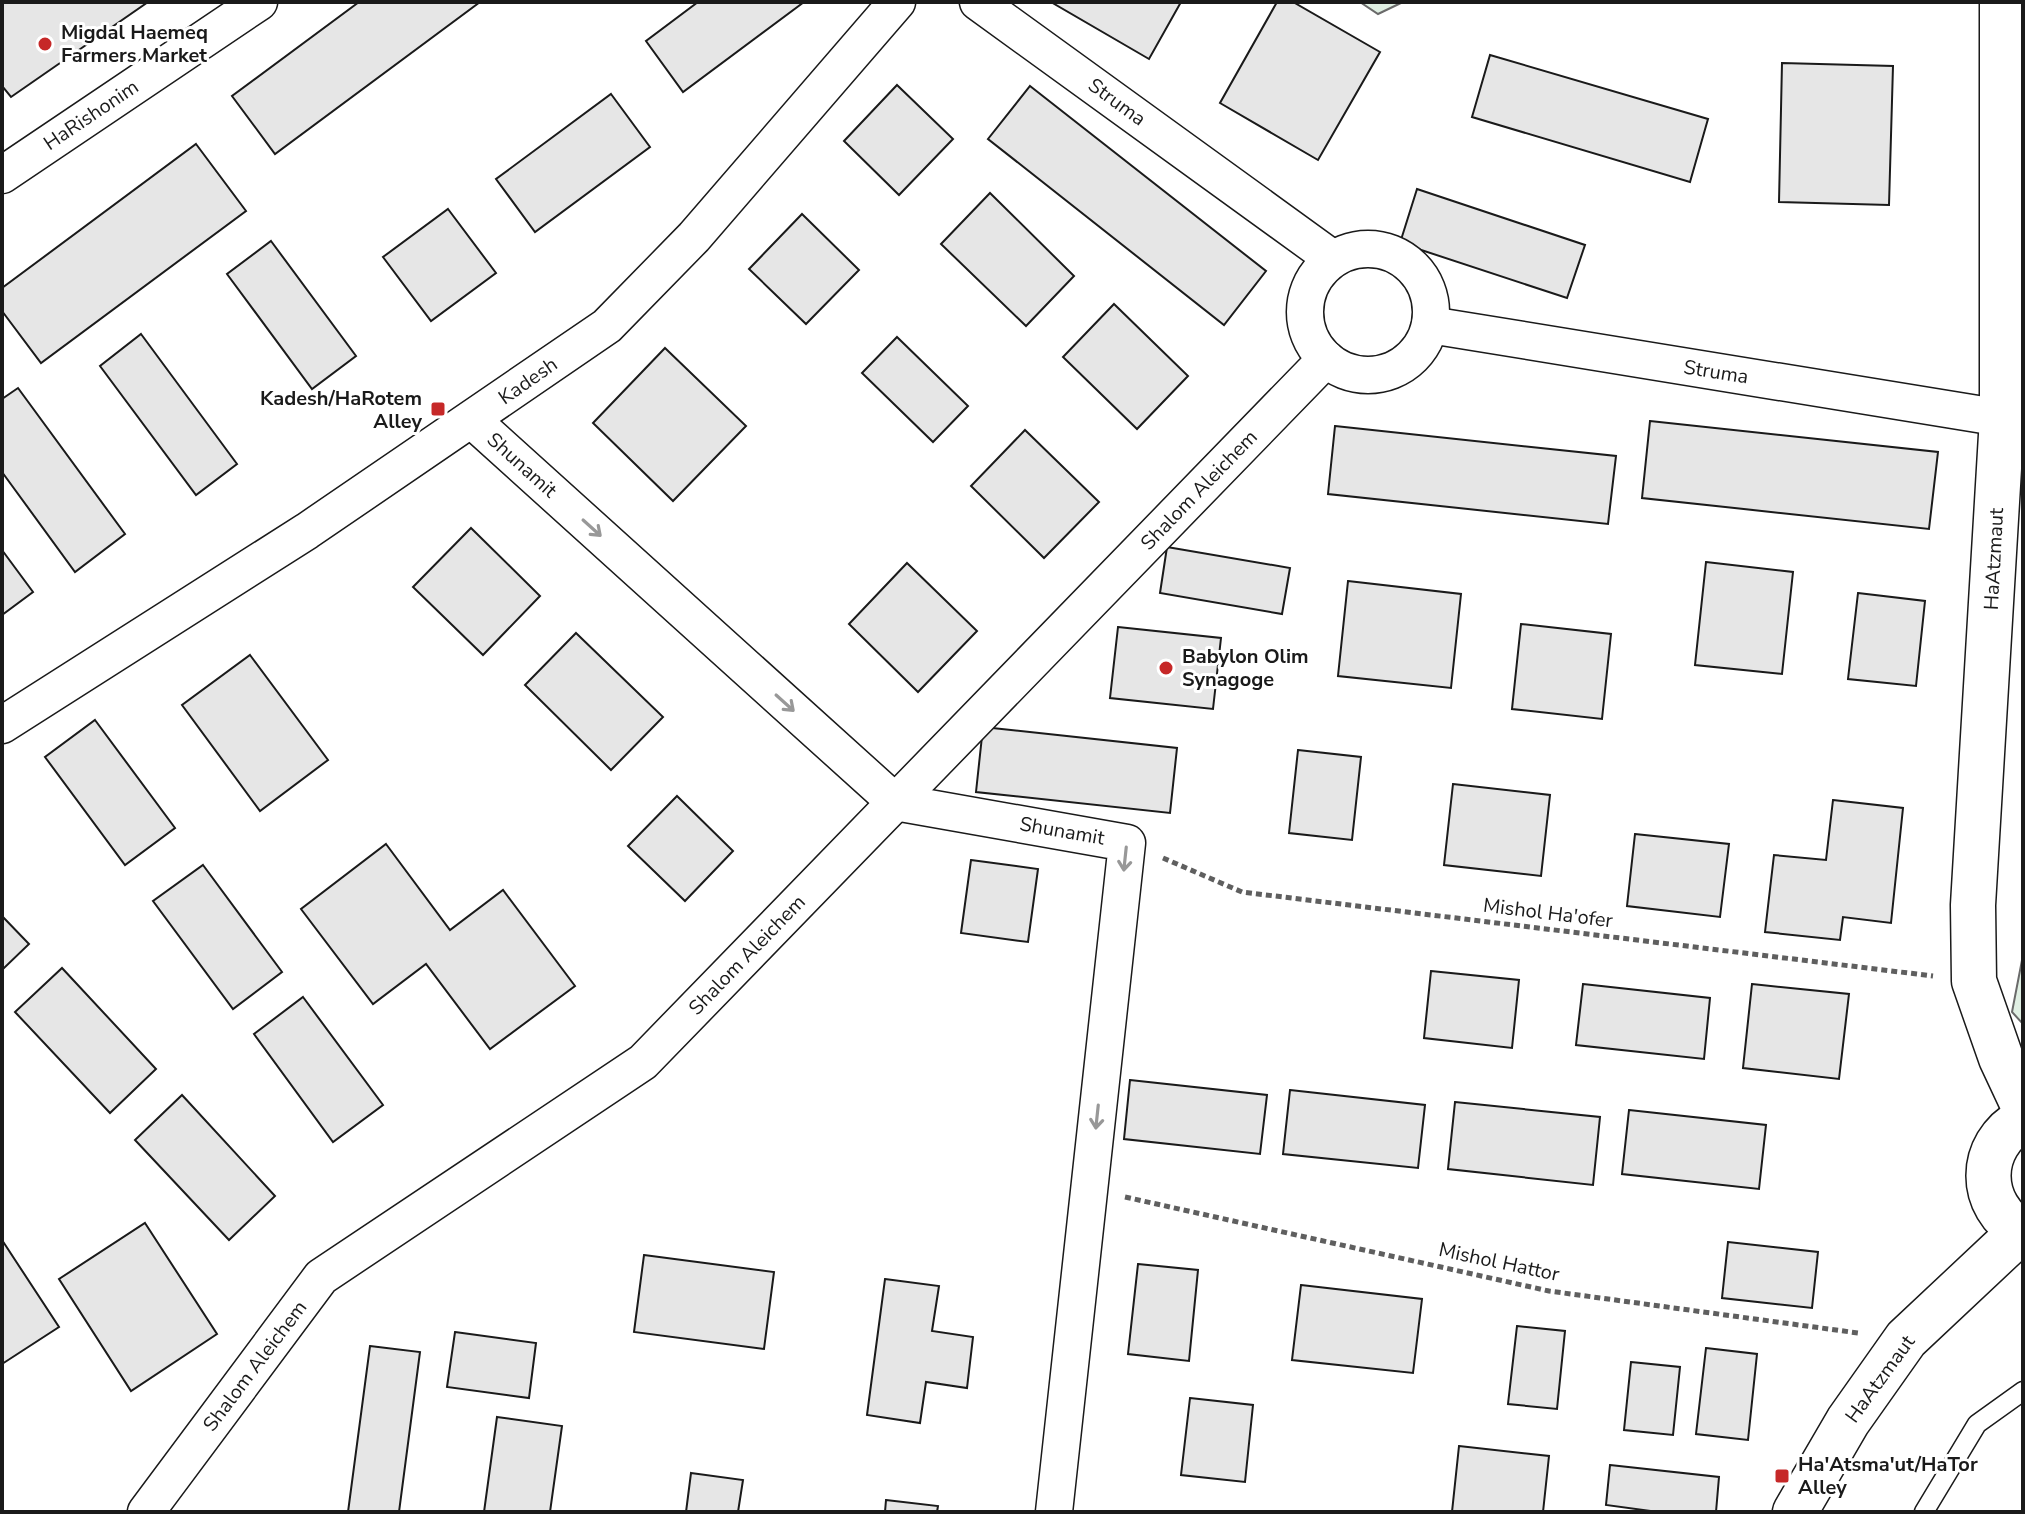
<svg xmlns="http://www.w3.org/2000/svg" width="2025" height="1514" font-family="'Nunito Sans',sans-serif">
  <rect width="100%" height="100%" fill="#fff"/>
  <g fill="#e0efe3" stroke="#6a6a6a" stroke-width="2">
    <path d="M1360,2H1403L1378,14Z"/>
    <path d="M2023,955V1024L2012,1012Z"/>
  </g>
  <g fill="#e6e6e6" stroke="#1a1a1a" stroke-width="2">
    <path d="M2,2H148L11,97L2,86Z"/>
    <path d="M359,2H480L275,154L232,96Z"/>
    <path d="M698,2H804L683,92L646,41Z"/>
    <path d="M1051,2H1181L1149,59Z"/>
    <path d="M1277,2H1293L1380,52L1318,160L1220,103Z"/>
    <path d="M1490,55L1708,119L1690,182L1472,117Z"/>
    <path d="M1782,63L1893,66L1889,205L1779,202Z"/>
    <path d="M897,85L953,139L899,195L844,141Z"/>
    <path d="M1030,86L1266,271L1224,325L988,139Z"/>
    <path d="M611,94L650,147L535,232L496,179Z"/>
    <path d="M196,144L246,211L41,363L2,311V288Z"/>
    <path d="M1417,189L1585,245L1567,298L1400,243Z"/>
    <path d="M990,193L1074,276L1026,326L941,244Z"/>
    <path d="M448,209L496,273L431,321L383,257Z"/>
    <path d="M802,214L859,270L806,324L749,269Z"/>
    <path d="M271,241L356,356L312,389L227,274Z"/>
    <path d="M1114,304L1188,376L1137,429L1063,357Z"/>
    <path d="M141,334L237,464L196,495L100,366Z"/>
    <path d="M897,337L968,406L933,442L862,373Z"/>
    <path d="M665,348L746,426L673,501L593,423Z"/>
    <path d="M18,388L125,534L75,572L2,472V399Z"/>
    <path d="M1650,421L1938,452L1929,529L1642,498Z"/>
    <path d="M1335,426L1616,456L1608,524L1328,494Z"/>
    <path d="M1025,430L1099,502L1044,558L971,486Z"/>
    <path d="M471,528L540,596L483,655L413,587Z"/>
    <path d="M1167,547L1290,568L1282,614L1160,593Z"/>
    <path d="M2,550L33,592L2,615Z"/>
    <path d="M1706,562L1793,572L1782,674L1695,665Z"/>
    <path d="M907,563L977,631L918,692L849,624Z"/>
    <path d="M1348,581L1461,594L1451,688L1338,676Z"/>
    <path d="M1858,593L1925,601L1916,686L1848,679Z"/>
    <path d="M1521,624L1611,634L1602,719L1512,709Z"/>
    <path d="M1118,627L1221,638L1213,709L1110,698Z"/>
    <path d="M576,633L663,717L611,770L525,685Z"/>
    <path d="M250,655L328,760L260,811L182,705Z"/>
    <path d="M95,720L175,828L125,865L45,757Z"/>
    <path d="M983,727L1177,748L1170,813L976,792Z"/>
    <path d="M1298,750L1361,757L1352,840L1289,833Z"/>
    <path d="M1453,784L1550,795L1541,876L1444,865Z"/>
    <path d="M677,796L733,851L685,901L628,846Z"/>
    <path d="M1833,800L1903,808L1891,923L1843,917L1840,940L1765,932L1774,855L1826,860Z"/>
    <path d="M1635,834L1729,844L1720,917L1627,906Z"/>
    <path d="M386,844L450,930L503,890L575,986L490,1049L426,964L373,1004L301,909Z"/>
    <path d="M971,860L1038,869L1028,942L961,933Z"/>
    <path d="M203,865L282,972L233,1009L153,901Z"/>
    <path d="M2,916L29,944L2,970Z"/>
    <path d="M62,968L156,1069L110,1113L15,1012Z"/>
    <path d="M1431,971L1519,980L1512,1048L1424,1038Z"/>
    <path d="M1583,984L1710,998L1704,1059L1576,1045Z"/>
    <path d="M1752,984L1849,994L1839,1079L1743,1068Z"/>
    <path d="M303,997L383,1105L333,1142L254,1034Z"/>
    <path d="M1130,1080L1267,1095L1260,1154L1124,1139Z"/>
    <path d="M1290,1090L1425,1105L1418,1168L1283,1154Z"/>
    <path d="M182,1095L275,1196L229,1240L135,1140Z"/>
    <path d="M1455,1102L1600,1117L1593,1185L1448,1169Z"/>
    <path d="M1629,1110L1766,1125L1759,1189L1622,1174Z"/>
    <path d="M145,1223L217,1334L131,1391L59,1279Z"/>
    <path d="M2,1240L59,1327L2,1364Z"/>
    <path d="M1728,1242L1818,1252L1812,1308L1722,1298Z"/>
    <path d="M644,1255L774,1272L764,1349L634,1332Z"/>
    <path d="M1138,1264L1198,1270L1189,1361L1128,1354Z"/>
    <path d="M885,1279L939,1286L932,1331L973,1337L967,1388L926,1382L920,1423L867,1415Z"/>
    <path d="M1301,1285L1422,1299L1413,1373L1292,1360Z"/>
    <path d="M1517,1326L1565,1331L1557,1409L1508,1404Z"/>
    <path d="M455,1332L536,1343L529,1398L447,1387Z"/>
    <path d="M370,1346L420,1352L399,1512H348Z"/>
    <path d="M1706,1348L1757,1354L1748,1440L1696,1434Z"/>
    <path d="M1631,1362L1680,1367L1673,1435L1624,1430Z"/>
    <path d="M1190,1398L1253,1405L1245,1482L1181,1475Z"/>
    <path d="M497,1417L562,1426L550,1512H484Z"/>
    <path d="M1459,1446L1549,1456L1543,1512H1452Z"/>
    <path d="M1610,1465L1719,1477L1716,1512H1658L1606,1505Z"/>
    <path d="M691,1473L743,1480L738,1512H686Z"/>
    <path d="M886,1500L938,1506L937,1512H885Z"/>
  </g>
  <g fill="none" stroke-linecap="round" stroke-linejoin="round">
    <defs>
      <path id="service" d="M1924,1512L1977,1424L2023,1391"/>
      <g id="minor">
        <path d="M978,2L1333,259"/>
        <path d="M2,175L259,2"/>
        <circle cx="1368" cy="312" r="63"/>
        <path d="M1430,325L2002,418"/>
        <path d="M472,420L895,802L1127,843L1054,1512"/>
        <path d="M2,725L307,531L607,326L694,237L897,2"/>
        <path d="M146,1512L321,1277L643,1062L1326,359"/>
      </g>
      <g id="tertiary">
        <path d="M2002,2V418L1973,905L1974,981L2001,1058L2023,1105"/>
        <path d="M2023,1120C1977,1145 1977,1206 2023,1232"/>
        <path d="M1795,1512L1848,1421L1906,1339L2021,1231"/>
      </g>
    </defs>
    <use href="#service" stroke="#1a1a1a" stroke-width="21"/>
    <use href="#minor" stroke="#1a1a1a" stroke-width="39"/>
    <use href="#tertiary" stroke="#1a1a1a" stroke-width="47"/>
    <g stroke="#5f5f5f" stroke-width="5" stroke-dasharray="6 4" stroke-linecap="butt">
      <path d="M1163,858L1242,892L1933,976"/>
      <path d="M1125,1197L1549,1291L1858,1333"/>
    </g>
    <use href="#service" stroke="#fff" stroke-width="18"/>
    <use href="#minor" stroke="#fff" stroke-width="36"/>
    <use href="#tertiary" stroke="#fff" stroke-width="44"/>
  </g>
  <defs><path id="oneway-shaft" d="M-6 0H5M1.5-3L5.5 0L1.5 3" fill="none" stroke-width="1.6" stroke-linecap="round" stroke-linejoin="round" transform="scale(2)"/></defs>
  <g stroke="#989898">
    <use href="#oneway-shaft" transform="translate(592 528) rotate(42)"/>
    <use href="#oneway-shaft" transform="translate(785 703) rotate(42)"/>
    <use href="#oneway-shaft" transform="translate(1125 859) rotate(96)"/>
    <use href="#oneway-shaft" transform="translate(1097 1117) rotate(96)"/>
  </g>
  <g fill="#c62828" stroke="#fff" stroke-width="3">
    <circle cx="45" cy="44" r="8"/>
    <rect x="430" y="401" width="16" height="16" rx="4"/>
    <circle cx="1166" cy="668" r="8"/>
    <rect x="1774" y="1468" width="16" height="16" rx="4"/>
  </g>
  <g text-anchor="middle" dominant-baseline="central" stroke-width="6" stroke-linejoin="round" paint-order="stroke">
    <g font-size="20" font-weight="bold" fill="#1a1a1a" stroke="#fff" text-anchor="start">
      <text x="61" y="32">Migdal Haemeq<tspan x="61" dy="23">Farmers Market</tspan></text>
      <text x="422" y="398" text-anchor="end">Kadesh/HaRotem<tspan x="422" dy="23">Alley</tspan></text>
      <text x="1182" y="656">Babylon Olim<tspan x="1182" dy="23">Synagoge</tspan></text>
      <text x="1798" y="1464">Ha'Atsma'ut/HaTor<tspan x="1798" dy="23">Alley</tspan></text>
    </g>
    <g font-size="20" fill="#1a1a1a" stroke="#fff">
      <text transform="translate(1117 102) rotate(36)">Struma</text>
      <text transform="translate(91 115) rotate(-34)">HaRishonim</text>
      <text transform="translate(1716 372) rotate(9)">Struma</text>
      <text transform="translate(528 381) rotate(-35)">Kadesh</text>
      <text transform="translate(522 465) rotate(42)">Shunamit</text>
      <text transform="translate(1199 490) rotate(-46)">Shalom Aleichem</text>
      <text transform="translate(1994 559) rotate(-87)">HaAtzmaut</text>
      <text transform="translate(1062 831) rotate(10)">Shunamit</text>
      <text transform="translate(1548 913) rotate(7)">Mishol Ha'ofer</text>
      <text transform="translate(747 955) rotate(-46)">Shalom Aleichem</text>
      <text transform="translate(1499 1262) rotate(12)">Mishol Hattor</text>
      <text transform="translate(255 1366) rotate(-53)">Shalom Aleichem</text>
      <text transform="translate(1880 1379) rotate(-54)">HaAtzmaut</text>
    </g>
  </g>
  <rect width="2025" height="1514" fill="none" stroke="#1a1a1a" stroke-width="8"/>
</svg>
